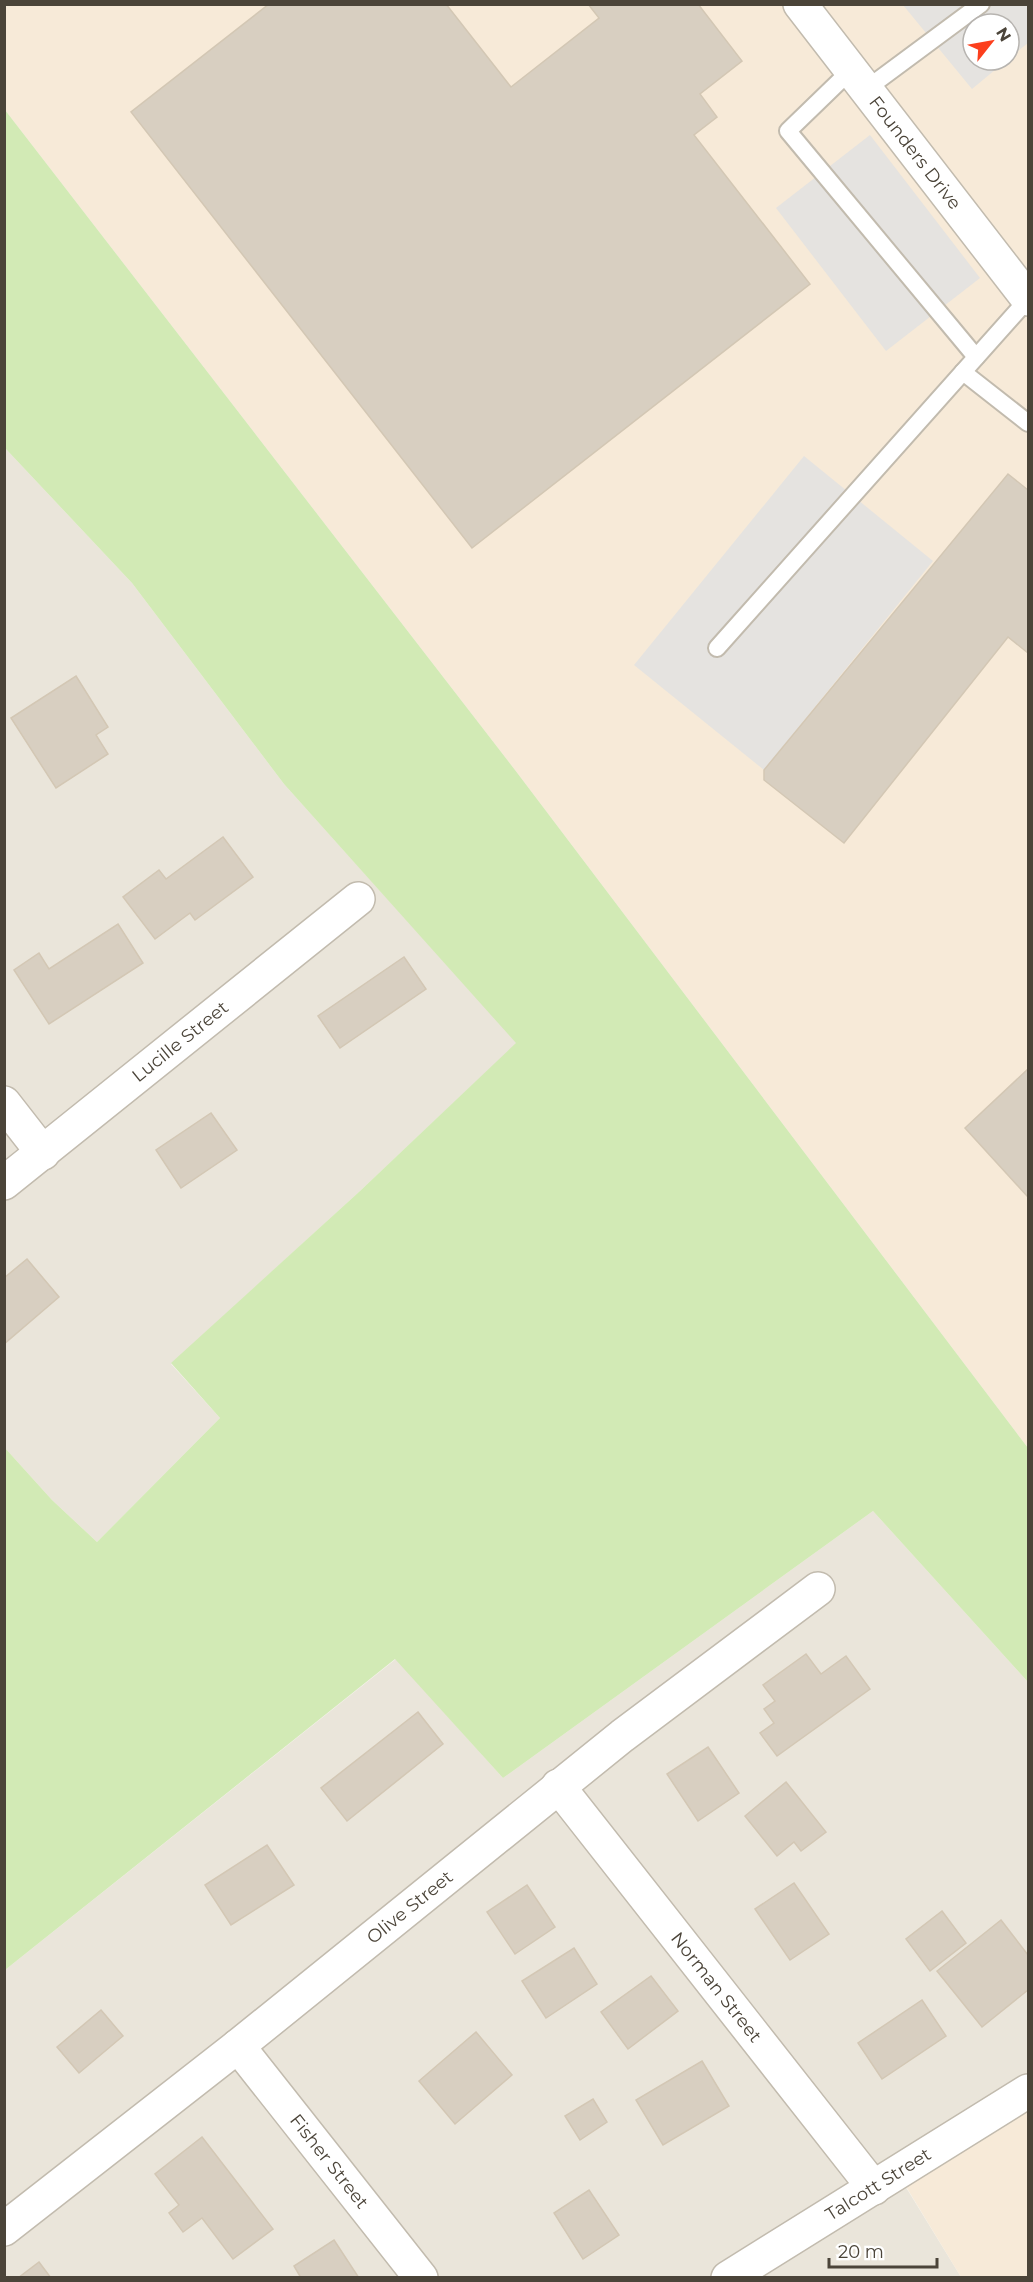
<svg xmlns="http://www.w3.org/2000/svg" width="1033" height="2282" font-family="Montserrat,sans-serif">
  <rect width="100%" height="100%" fill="#f6f3ec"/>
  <g fill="#eae5da">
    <path d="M5,448L132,583L284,784L517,1043L360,1191L171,1364L220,1418L97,1542L52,1500L5,1448Z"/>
    <path d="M873,1511L1028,1682V2095L902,2181L961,2277L5,2278V1970L396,1659L503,1778Z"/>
  </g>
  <g fill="#f7ead8" fill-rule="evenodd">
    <path d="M5,5H1028V1448L515,770L5,110ZM973,24H1009V60H973Z"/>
    <path d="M1028,2095V2277H961L902,2180Z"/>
  </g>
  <path fill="#d2eab5" d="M5,110L515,770L1028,1448V1682L873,1511L503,1778L395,1659L5,1970V1448L52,1500L97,1542L220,1418L171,1363L360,1191L516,1043L284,784L132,583L5,448Z"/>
  <g fill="#e5e3e0">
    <path d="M903,5H1028V43L1009,58V24H973V60H1007L972,89Z"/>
    <path d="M870,135L980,278L886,351L776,208Z"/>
    <path d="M804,456L933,561L764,770L634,665Z"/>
  </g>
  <g fill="#d8cfc1" stroke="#d3c7b4" stroke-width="1.5">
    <path d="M269,4H446L511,87L599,18L588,4H698L742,61L700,94L717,117L694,135L810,284L472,548L131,112Z"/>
    <path d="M1008,474L1028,490V653L1008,637L844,843L764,780V770Z"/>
    <path d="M76,676L108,727L96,735L108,754L56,788L11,718Z"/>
    <path d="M223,837L253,877L195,920L190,913L155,939L123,897L159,870L166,879Z"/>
    <path d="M118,924L143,963L49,1024L14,970L39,953L49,969Z"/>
    <path d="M404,957L426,989L340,1048L318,1016Z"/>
    <path d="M1028,1069V1197L965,1128Z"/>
    <path d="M211,1113L237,1150L181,1188L156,1150Z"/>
    <path d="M27,1259L59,1297L4,1344V1278Z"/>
    <path d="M806,1654L821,1674L846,1656L870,1689L777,1756L760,1733L774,1723L764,1709L775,1701L763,1685Z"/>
    <path d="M418,1712L443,1744L347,1821L321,1788Z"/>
    <path d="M708,1747L739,1793L698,1821L667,1774Z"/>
    <path d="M786,1782L826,1832L801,1851L794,1842L777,1856L745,1816Z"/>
    <path d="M267,1845L294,1885L231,1925L205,1885Z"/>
    <path d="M794,1883L829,1934L790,1960L755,1909Z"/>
    <path d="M527,1885L555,1927L515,1954L487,1912Z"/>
    <path d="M942,1911L966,1943L930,1971L906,1939Z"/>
    <path d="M1001,1920L1028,1955V1990L982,2027L937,1971Z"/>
    <path d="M574,1948L597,1984L546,2018L522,1981Z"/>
    <path d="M651,1976L678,2011L628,2049L601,2012Z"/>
    <path d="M922,2000L946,2036L882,2079L858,2043Z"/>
    <path d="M101,2010L123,2036L79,2073L57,2047Z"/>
    <path d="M476,2032L512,2075L455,2124L419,2081Z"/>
    <path d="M702,2061L729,2106L663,2145L636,2100Z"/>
    <path d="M593,2099L607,2122L580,2140L565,2116Z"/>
    <path d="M202,2137L273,2229L233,2259L202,2218L183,2232L169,2213L179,2205L155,2174Z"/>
    <path d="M589,2190L619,2235L583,2259L554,2213Z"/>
    <path d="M334,2240L359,2278H301L294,2266Z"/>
    <path d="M39,2262L51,2278H18Z"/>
  </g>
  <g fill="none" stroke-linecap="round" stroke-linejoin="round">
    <defs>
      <g id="service">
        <path d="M850,71L788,131L976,357"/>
        <path d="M865,90L981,4"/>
        <path d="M963,372L1028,423"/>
        <path d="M717,648L1028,299"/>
      </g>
      <g id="minor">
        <path id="s1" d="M800,4L1028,299"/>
        <path d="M4,1103L43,1153"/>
        <path id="s2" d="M4,1183L358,899"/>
        <path id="s3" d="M558,1786L874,2188"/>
        <path id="s4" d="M238,2046L421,2278"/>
        <path id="s5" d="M4,2229L238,2046L622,1736L818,1589"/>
        <path id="s6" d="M728,2278L1028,2091"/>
      </g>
    </defs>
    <use href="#service" stroke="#c2bbae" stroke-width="20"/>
    <use href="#minor" stroke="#c2bbae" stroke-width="36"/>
    <use href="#service" stroke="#fff" stroke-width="16"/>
    <use href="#minor" stroke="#fff" stroke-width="33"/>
  </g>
  <g text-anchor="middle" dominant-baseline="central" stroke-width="5" stroke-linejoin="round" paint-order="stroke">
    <g font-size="18" fill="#4b4439" stroke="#fff">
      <text stroke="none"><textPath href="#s1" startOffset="188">Founders Drive</textPath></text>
      <text stroke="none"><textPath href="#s2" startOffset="226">Lucille Street</textPath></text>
      <text stroke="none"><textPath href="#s5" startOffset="518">Olive Street</textPath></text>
      <text stroke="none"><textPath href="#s3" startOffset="256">Norman Street</textPath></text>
      <text stroke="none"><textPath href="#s4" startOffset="147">Fisher Street</textPath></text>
      <text stroke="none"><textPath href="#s6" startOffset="177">Talcott Street</textPath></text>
    </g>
  </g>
  <rect width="1033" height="2282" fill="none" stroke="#4b4439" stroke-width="12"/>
  <g transform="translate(991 42) rotate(59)"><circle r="28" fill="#ffffff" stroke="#b7b4b0" stroke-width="1.5"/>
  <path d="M0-4.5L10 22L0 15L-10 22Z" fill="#fc3f1d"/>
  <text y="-9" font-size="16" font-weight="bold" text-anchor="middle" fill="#4b4439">N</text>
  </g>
  <path d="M829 2258v9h108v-9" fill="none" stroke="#4b4439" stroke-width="3"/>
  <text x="838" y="2258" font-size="18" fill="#4b4439" stroke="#ffffff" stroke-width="4.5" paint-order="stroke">20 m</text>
</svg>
